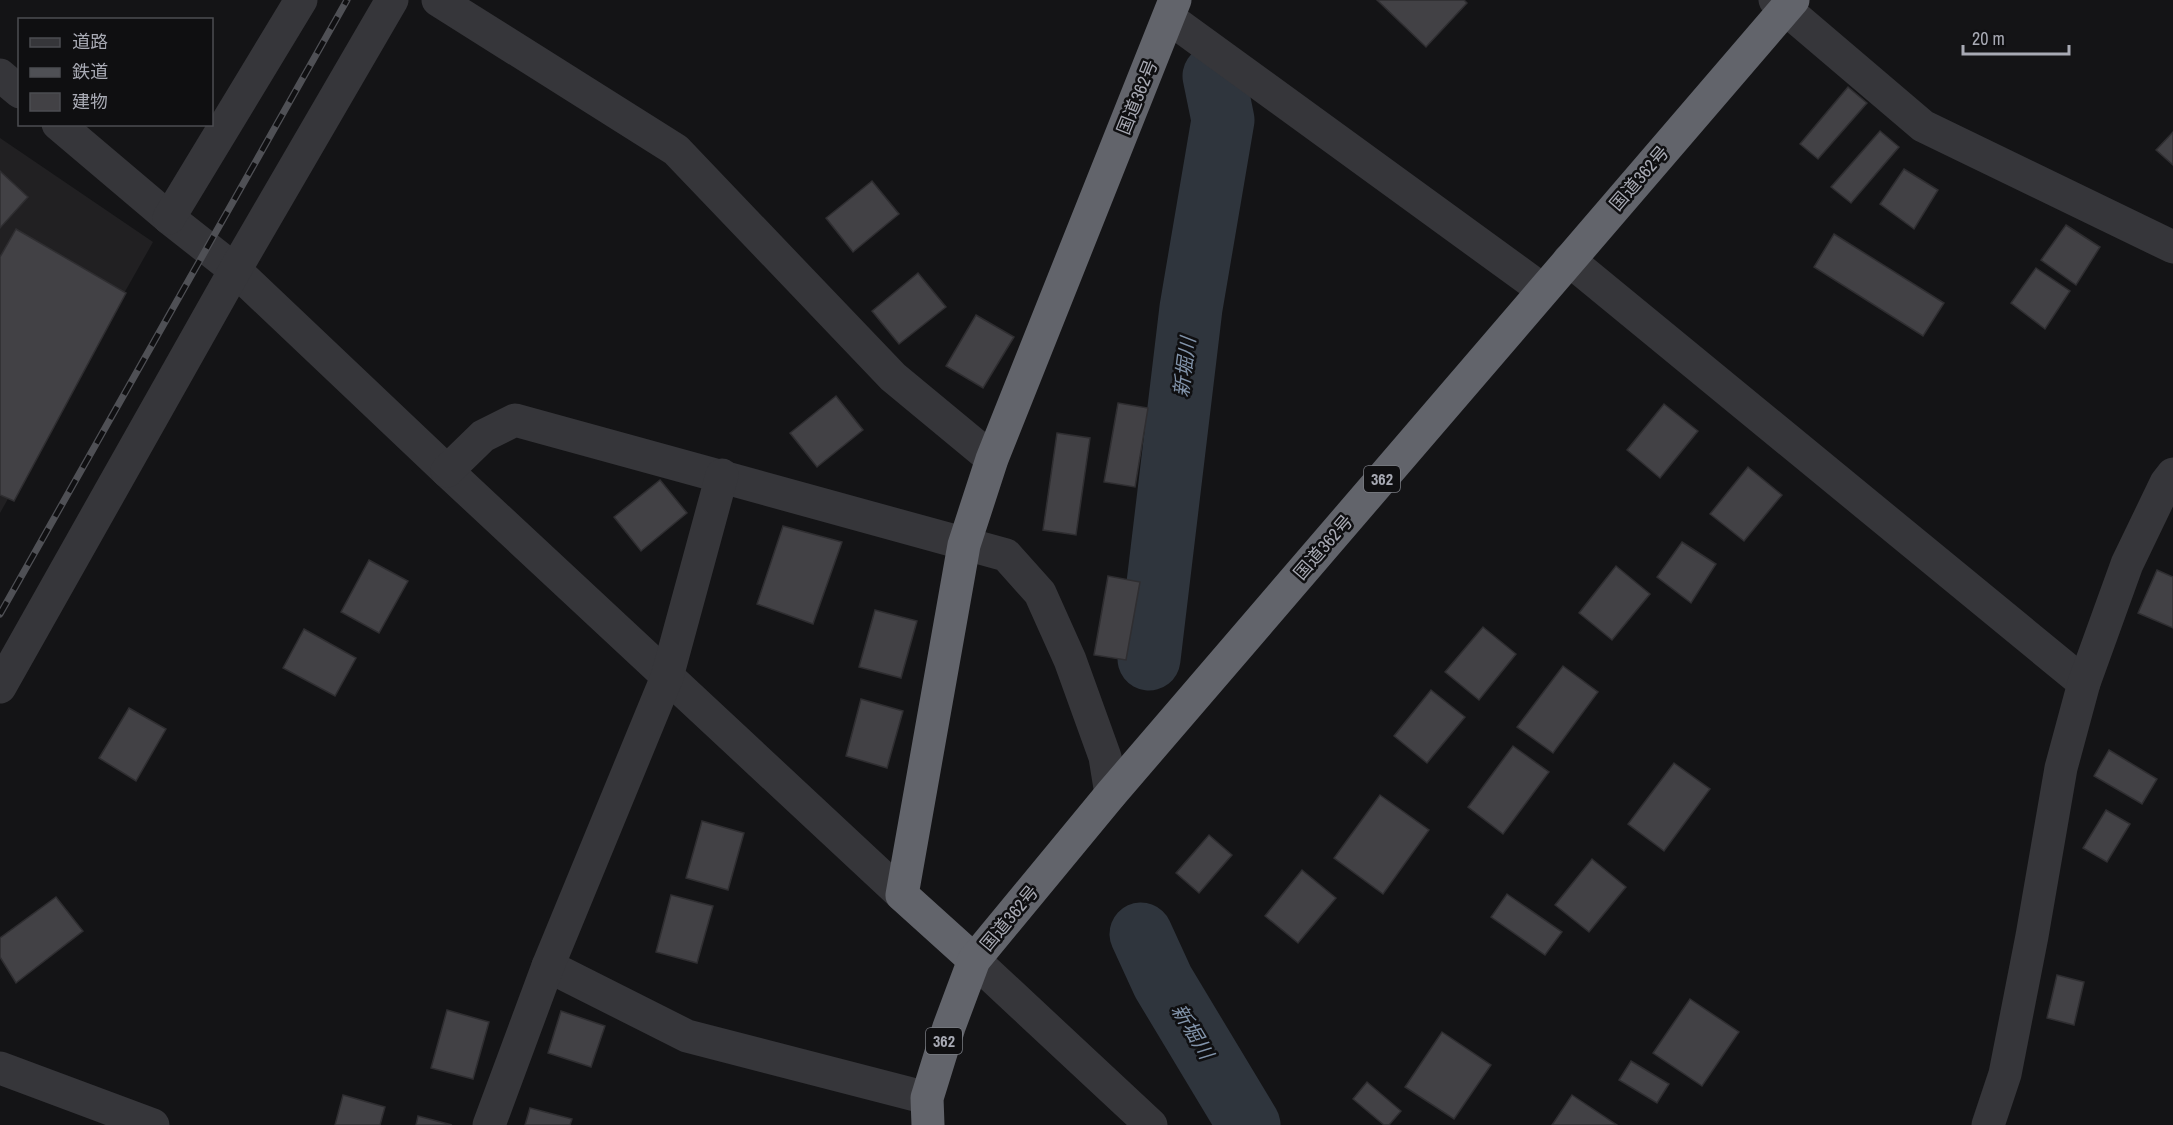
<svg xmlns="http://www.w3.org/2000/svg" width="2173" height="1125" font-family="'Archivo Narrow','Noto Sans JP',sans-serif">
  <rect width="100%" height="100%" fill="#141416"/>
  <path fill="#212022" d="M0,138L153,242L0,513Z"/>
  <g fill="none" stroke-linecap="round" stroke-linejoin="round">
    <g stroke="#2f353d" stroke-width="63">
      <path d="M1149,659L1191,308L1223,120L1214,76"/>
      <path d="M1141,934L1163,982L1249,1125"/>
    </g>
  </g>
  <g fill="#424145" stroke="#2f2e31" stroke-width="1.5">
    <path d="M1377,0H1464L1467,3L1426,47Z"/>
    <path d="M1848,87L1867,103L1818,159L1800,144Z"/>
    <path d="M1880,131L1899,147L1851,203L1831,187Z"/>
    <path d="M2173,132V165L2156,150Z"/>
    <path d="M1904,169L1938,190L1914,229L1880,204Z"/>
    <path d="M0,171L28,197L0,228Z"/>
    <path d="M872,181L899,214L853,252L826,218Z"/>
    <path d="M2066,225L2100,247L2076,285L2041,260Z"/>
    <path d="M16,229L126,293L14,501L0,495V257Z"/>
    <path d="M1834,234L1944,303L1923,336L1814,267Z"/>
    <path d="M2036,268L2070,291L2045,329L2011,303Z"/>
    <path d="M918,273L946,307L899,344L872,311Z"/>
    <path d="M976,315L1014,337L983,388L946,366Z"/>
    <path d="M836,396L863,430L817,467L790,433Z"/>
    <path d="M1118,403L1148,408L1135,487L1104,482Z"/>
    <path d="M1664,404L1698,431L1660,478L1627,450Z"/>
    <path d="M1057,433L1090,438L1076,535L1043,530Z"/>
    <path d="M1748,467L1782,495L1744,541L1710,514Z"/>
    <path d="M660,480L687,513L641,551L614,517Z"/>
    <path d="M783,526L842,542L813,624L757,604Z"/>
    <path d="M1682,542L1716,564L1691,603L1657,577Z"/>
    <path d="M369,560L408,581L379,633L341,612Z"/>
    <path d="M1616,566L1650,594L1612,640L1579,613Z"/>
    <path d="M2157,570L2173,577V628L2138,613Z"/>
    <path d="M1108,576L1140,582L1126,660L1094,655Z"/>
    <path d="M875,610L917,621L901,678L859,667Z"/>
    <path d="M1483,627L1516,654L1479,700L1445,672Z"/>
    <path d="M304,629L356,658L335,696L283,668Z"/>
    <path d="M1563,666L1598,692L1553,753L1517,727Z"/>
    <path d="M1431,690L1465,717L1427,763L1394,736Z"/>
    <path d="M861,699L903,711L887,768L846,756Z"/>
    <path d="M129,708L166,729L136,781L99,758Z"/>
    <path d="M1513,746L1549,772L1503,834L1468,807Z"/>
    <path d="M2109,750L2157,779L2142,804L2094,776Z"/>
    <path d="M1674,763L1710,789L1664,851L1628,824Z"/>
    <path d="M1380,795L1429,830L1383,894L1334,858Z"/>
    <path d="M2106,810L2130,824L2107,862L2083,848Z"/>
    <path d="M702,821L744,833L728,890L686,878Z"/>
    <path d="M1209,835L1232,855L1199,893L1176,873Z"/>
    <path d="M1592,859L1626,887L1589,932L1555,905Z"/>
    <path d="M1302,870L1336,898L1298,943L1265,916Z"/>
    <path d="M1507,894L1562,932L1545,955L1491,917Z"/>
    <path d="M671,895L713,906L697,963L656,952Z"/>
    <path d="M56,897L83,931L16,983L0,957V938Z"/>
    <path d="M2057,975L2084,982L2074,1025L2047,1018Z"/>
    <path d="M1690,999L1739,1032L1702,1086L1653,1053Z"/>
    <path d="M447,1010L489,1022L473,1079L431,1068Z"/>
    <path d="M561,1011L605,1026L591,1067L548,1053Z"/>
    <path d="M1442,1032L1491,1065L1454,1119L1405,1087Z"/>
    <path d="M1631,1061L1669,1084L1657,1103L1619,1080Z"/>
    <path d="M1367,1082L1401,1111L1389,1125H1384L1353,1099Z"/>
    <path d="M343,1095L385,1107L380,1125H335Z"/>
    <path d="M1572,1095L1617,1125H1552Z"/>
    <path d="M530,1108L572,1119L570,1125H525Z"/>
    <path d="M418,1116L452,1125H416Z"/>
  </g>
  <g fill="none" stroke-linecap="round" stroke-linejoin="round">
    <g stroke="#36363a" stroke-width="33">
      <path d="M438,0L676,150L893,377L992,459"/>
      <path d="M1775,0L1923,126L2173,247"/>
      <path d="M1169,18L1543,290"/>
      <path d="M0,75L20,92"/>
      <path d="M58,124L169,218L235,270L447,471L902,895"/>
      <path d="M169,218L301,0"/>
      <path d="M1569,260L2084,683"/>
      <path d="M447,471L483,436L515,420L1006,555L1040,593L1070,660L1105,757L1111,794"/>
      <path d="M0,687L235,270L392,0"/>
      <path d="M974,960L1151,1125"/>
      <path d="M548,966L687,1036L927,1098"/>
      <path d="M0,1068L153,1125"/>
      <path d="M489,1125L548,966L667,677L722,475"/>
      <path d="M1988,1125L2005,1074L2032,936L2061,768L2084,683L2127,564L2166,483L2173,474"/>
    </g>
    <g stroke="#62646b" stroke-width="33">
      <path d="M974,960L902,895L964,545L992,459L1175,0"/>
      <path d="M928,1125L927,1098L949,1027L974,960L1111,794L1793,0"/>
    </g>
    <defs>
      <path id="rail" d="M0,614L347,0"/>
    </defs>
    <use href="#rail" stroke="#4f5055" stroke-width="7"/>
    <use href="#rail" stroke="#0f0f11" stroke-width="4.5" stroke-dasharray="14" stroke-linecap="butt"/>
  </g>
  <g text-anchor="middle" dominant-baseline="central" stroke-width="5" stroke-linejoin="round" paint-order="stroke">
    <g fill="#0f0f11" stroke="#7a7c83" stroke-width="1.5">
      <rect x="1364" y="466" width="36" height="26" rx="4.5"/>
      <rect x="926" y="1028" width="36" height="26" rx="4.5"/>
    </g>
    <g font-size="16" font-weight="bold" fill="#a8aab4">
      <text x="1382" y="479">362</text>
      <text x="944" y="1041">362</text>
    </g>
    <g font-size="18" fill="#a8aab4" stroke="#0f0f11">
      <text transform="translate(1137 97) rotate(-68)">国道362号</text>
      <text transform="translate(1639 178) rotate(-49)">国道362号</text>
      <text transform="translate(1323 547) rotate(-49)">国道362号</text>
      <text transform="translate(1009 918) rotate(-50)">国道362号</text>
    </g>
    <g font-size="20" font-style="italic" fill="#8294ab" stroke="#0f0f11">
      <text transform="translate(1184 367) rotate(-83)">新堀川</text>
      <text transform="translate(1193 1031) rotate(59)">新堀川</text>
    </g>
  </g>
  <rect x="18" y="18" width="195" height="108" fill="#0f0f11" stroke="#4c4d52" stroke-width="1.5"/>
  <rect x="30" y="38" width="30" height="9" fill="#36363a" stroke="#4c4d52" stroke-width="1.5"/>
  <text x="72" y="48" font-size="18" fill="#a8aab4">道路</text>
  <rect x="30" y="68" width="30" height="9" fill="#4f5055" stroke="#4c4d52" stroke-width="1.5"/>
  <text x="72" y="78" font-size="18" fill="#a8aab4">鉄道</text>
  <rect x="30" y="93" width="30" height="18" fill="#424145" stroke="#4c4d52" stroke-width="1.5"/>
  <text x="72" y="108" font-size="18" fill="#a8aab4">建物</text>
  <path d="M1963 45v9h106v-9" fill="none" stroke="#a8aab4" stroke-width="3"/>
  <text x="1972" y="45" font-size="18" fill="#a8aab4" stroke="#0f0f11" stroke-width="4.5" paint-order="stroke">20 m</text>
</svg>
